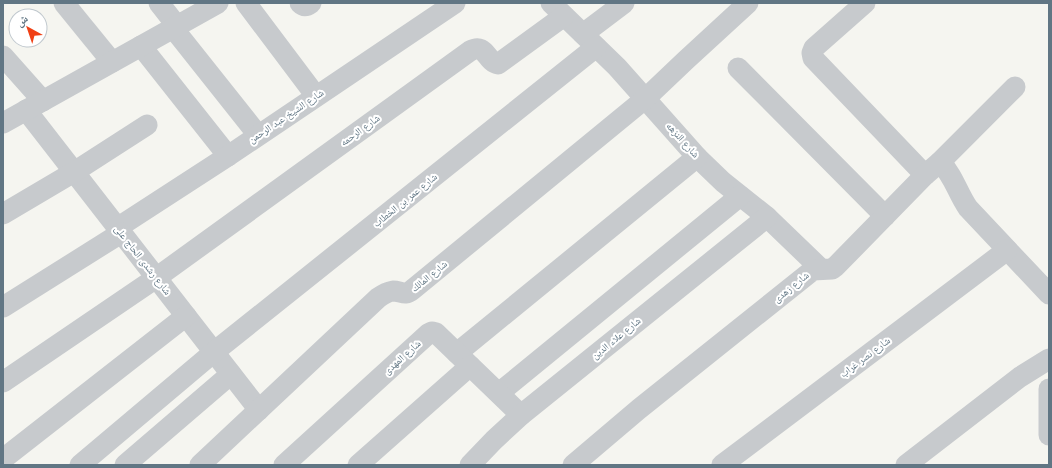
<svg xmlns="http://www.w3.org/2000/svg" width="1052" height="468" font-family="'Work Sans','Noto Naskh Arabic',sans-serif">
  <rect width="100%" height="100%" fill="#f5f5f0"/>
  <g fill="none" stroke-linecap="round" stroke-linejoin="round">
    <g stroke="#c7cacd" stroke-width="21">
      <path d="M64,3L112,62"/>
      <path d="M159,3L177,26"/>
      <path d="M246,3L316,96"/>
      <path d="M300,3C304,7 307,6 311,3"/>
      <path d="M551,3L617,67L697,157L723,182L767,217L821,269"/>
      <path d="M865,3L814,48L812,53L813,58L925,175"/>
      <path d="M173,28L258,135"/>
      <path d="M583,34L624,3"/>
      <path d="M141,46L228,156"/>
      <path d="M3,56L43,101"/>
      <path d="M738,68L885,216"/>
      <path d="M26,110L259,410"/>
      <path d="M3,123L218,3"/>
      <path d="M940,162C954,176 957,192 968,208L1049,294"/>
      <path d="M3,214L74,172L147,125"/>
      <path d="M117,228L228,156L455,3"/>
      <path d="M3,307L121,233"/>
      <path d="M457,353L697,157"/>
      <path d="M3,382L156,278L470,51C486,42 486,62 498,64L564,16"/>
      <path d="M1049,389V435"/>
      <path d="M499,393L740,196"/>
      <path d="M3,459L186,316"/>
      <path d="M80,465L214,352L596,47"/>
      <path d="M125,465L231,374"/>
      <path d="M200,465L378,298C382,295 387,292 393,291C401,291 405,296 412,290L646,98L686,60L748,3"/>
      <path d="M284,465L428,334L432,332L436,333L521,415"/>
      <path d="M358,465L470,366"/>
      <path d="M470,465L494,440L521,415L767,217"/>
      <path d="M573,465L639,409L813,270L832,269L836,266L925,175L940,162L1015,87"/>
      <path d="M722,465L1007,250"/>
      <path d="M906,465L1020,377L1049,359"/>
    </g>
  </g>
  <g text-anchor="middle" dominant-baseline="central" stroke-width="4" stroke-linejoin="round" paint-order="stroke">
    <g font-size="10" fill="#617684" stroke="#fff">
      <text transform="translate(286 116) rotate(-34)">شارع الشيخ عبد الرحمن</text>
      <text transform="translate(360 130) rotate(-36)">شارع الرحمه</text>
      <text transform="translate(683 140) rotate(48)">شارع النزهه</text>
      <text transform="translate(405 200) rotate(-39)">شارع عمر بن الخطاب</text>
      <text transform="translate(143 260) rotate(52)">شارع رشدى الحاج على</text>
      <text transform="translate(429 276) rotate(-39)">شارع المالك</text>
      <text transform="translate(791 287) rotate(-39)">شارع زهدى</text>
      <text transform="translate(616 338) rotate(-39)">شارع علاء الدين</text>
      <text transform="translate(402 357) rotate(-42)">شارع المهدى</text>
      <text transform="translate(865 357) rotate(-37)">شارع نصر غراب</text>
    </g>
  </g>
  <rect width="1052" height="468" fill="none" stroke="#617684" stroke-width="8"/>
  <g transform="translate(28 28) rotate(320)"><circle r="19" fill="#ffffff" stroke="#c0c8ce"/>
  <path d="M0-3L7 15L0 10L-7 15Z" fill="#f04015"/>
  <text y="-6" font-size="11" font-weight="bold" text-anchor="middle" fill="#617684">ش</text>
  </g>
</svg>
